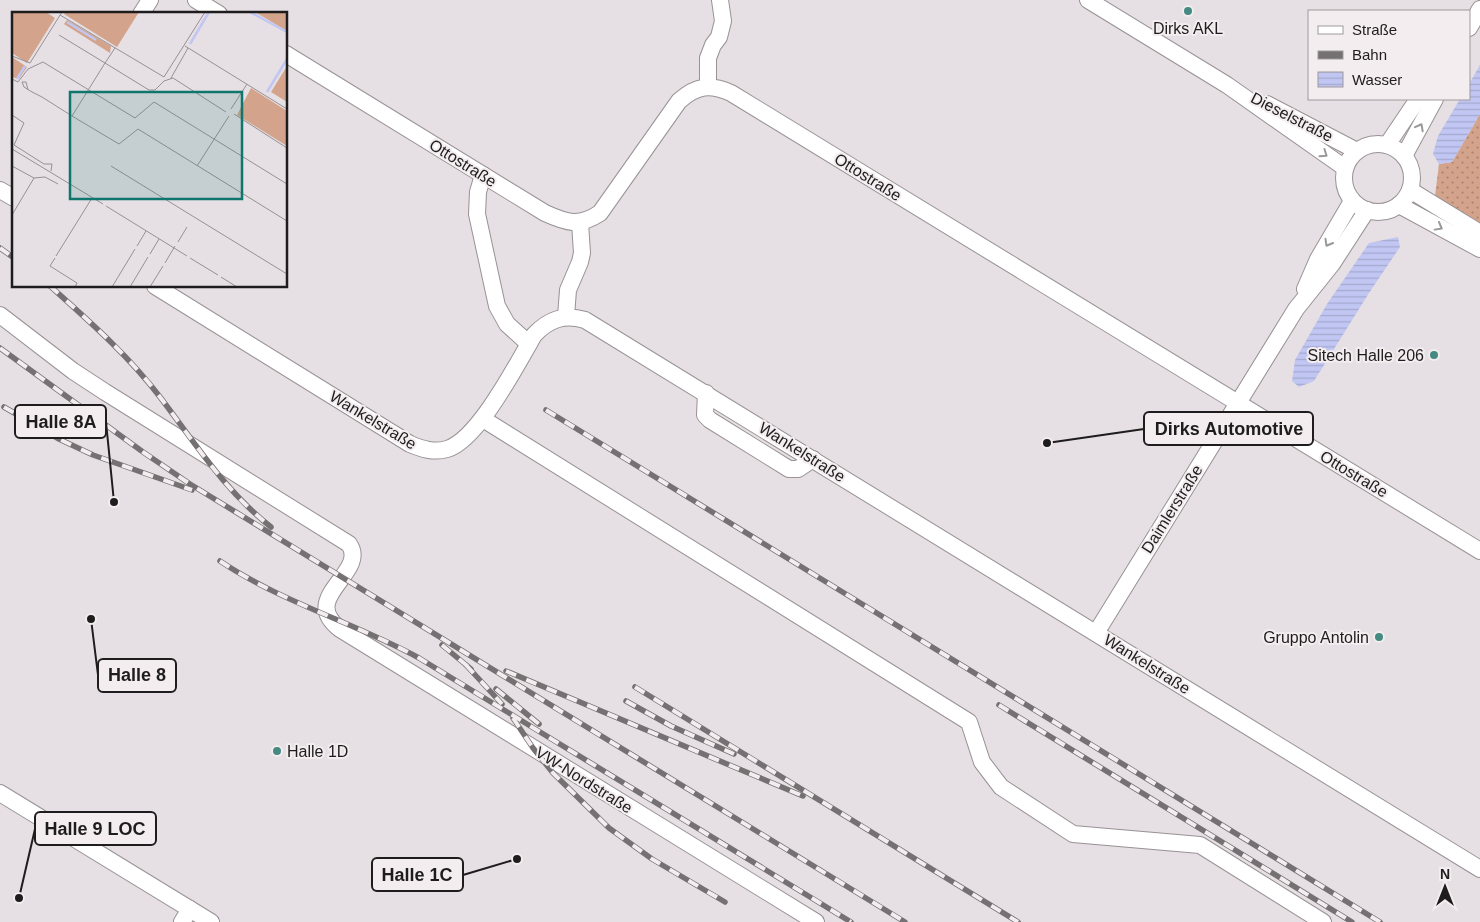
<svg xmlns="http://www.w3.org/2000/svg" width="1480" height="922" font-family="Arial,sans-serif">
  <defs>
    <pattern id="grass-dots" width="8" height="8" patternUnits="userSpaceOnUse" patternTransform="scale(1.25)"><rect width="8" height="8" fill="#d3a48b"/><path d="M2 2h.1M6 6h.1" fill="none" stroke="#ab8571" stroke-width="1.8" stroke-linecap="round"/></pattern>
    <pattern id="water-rules" width="6" height="5" patternUnits="userSpaceOnUse" patternTransform="scale(1.25)"><rect width="6" height="5" fill="#c1c6f2"/><path d="M0 2.5h6" fill="none" stroke="#a5aacf"/></pattern>
  </defs>
  <rect width="100%" height="100%" fill="#e6dfe3"/>
  <path fill="url(#grass-dots)" d="M1480,114V225L1435,196L1439,164L1452,162Z"/>
  <g fill="url(#water-rules)">
    <path d="M1480,65V114L1452,162L1439,164L1433,154L1438,136L1460,99H1469V84Z"/>
    <path d="M1398,237L1400,247L1369,293L1314,381L1299,387L1292,381L1295,360L1327,304L1369,243Z"/>
  </g>
  <g fill="none" stroke-linecap="round" stroke-linejoin="round">
    <defs>
      <g id="minor">
        <path d="M196,0L219,14"/>
        <path d="M1088,0L1227,85L1345,168"/>
        <path d="M141,14L150,0"/>
        <path d="M1469,28L1480,9"/>
        <path d="M286,54L545,213C567,223 579,227 600,213L679,101C697,85 710,84 731,93L1480,551"/>
        <path d="M708,87V58L713,45L719,37L723,21L720,0"/>
        <path d="M1267,104L1357,151"/>
        <circle cx="1378" cy="178" r="34"/>
        <path d="M1387,145L1418,99"/>
        <path d="M1404,156L1435,99"/>
        <path d="M483,175L478,192L477,214L497,306L507,324L529,344"/>
        <path d="M0,190L14,198"/>
        <path d="M1410,190L1480,233"/>
        <path d="M1399,205L1480,249"/>
        <path d="M155,286L410,444C422,449 434,453 447,449C478,440 517,364 534,335C549,319 564,314 585,320L1480,869"/>
        <path d="M1305,289L1318,259L1352,201"/>
        <path d="M0,315L73,371L105,392L349,544C369,573 298,597 340,629L816,922"/>
        <path d="M566,316L568,290L580,262L582,253L580,223"/>
        <path d="M706,393L705,415L710,420L789,469H798L813,459"/>
        <path d="M483,419L969,722L982,762L1001,787L1073,834L1200,845L1323,922"/>
        <path d="M1096,633L1296,309L1332,264L1367,210"/>
        <path d="M0,793L211,922"/>
        <path d="M182,922L190,909"/>
      </g>
    </defs>
    <use href="#minor" stroke="#989295" stroke-width="18"/>
    <use href="#minor" stroke="#fff" stroke-width="16"/>
    <defs>
      <g id="rail">
        <path d="M0,248L14,258"/>
        <path d="M50,286C89,321 128,355 160,397C195,443 225,491 271,527"/>
        <path d="M0,348L143,452L190,484L905,922"/>
        <path d="M4,407L59,439L93,455L192,490"/>
        <path d="M546,410L1380,922"/>
        <path d="M220,561C281,602 355,623 419,658L851,922"/>
        <path d="M442,645L471,669"/>
        <path d="M466,665L502,704"/>
        <path d="M506,671L803,796"/>
        <path d="M635,687L1018,922"/>
        <path d="M496,689L539,724"/>
        <path d="M626,701L671,726L734,754"/>
        <path d="M999,705L1352,922"/>
        <path d="M513,718L533,748L553,773L609,828L652,859L725,902"/>
      </g>
    </defs>
    <use href="#rail" stroke="#757072" stroke-width="5.5"/>
    <use href="#rail" stroke="#f3edf0" stroke-width="4" stroke-dasharray="11" stroke-linecap="butt"/>
  </g>
  <defs><path id="oneway-chevron" d="M-2-3.5L2.5 0L-2 3.5" fill="none" stroke-width="1.6" stroke-linecap="round" stroke-linejoin="round" transform="scale(1.25)"/></defs>
  <g stroke="#9a9999">
    <use href="#oneway-chevron" transform="translate(1420 127) rotate(-62)"/>
    <use href="#oneway-chevron" transform="translate(1324 154) rotate(35)"/>
    <use href="#oneway-chevron" transform="translate(1439 227) rotate(29)"/>
    <use href="#oneway-chevron" transform="translate(1328 243) rotate(120)"/>
  </g>
  <g fill="#448a80" stroke="#f3edf0" stroke-width="2">
    <circle cx="1188" cy="11" r="5"/>
    <circle cx="1434" cy="355" r="5"/>
    <circle cx="1379" cy="637" r="5"/>
    <circle cx="277" cy="751" r="5"/>
  </g>
  <g text-anchor="middle" dominant-baseline="central" stroke-width="4" stroke-linejoin="round" paint-order="stroke">
    <g font-size="16" fill="#1f1c1d" stroke="#f3edf0" text-anchor="end">
      <text x="1188" y="28" text-anchor="middle">Dirks AKL</text>
      <text x="1424" y="355">Sitech Halle 206</text>
      <text x="1369" y="637">Gruppo Antolin</text>
      <text x="287" y="751" text-anchor="start">Halle 1D</text>
    </g>
    <g font-size="16" fill="#1f1c1d" stroke="#f3edf0">
      <text transform="translate(1292 117) rotate(27)">Dieselstraße</text>
      <text transform="translate(463 163) rotate(32)">Ottostraße</text>
      <text transform="translate(868 177) rotate(32)">Ottostraße</text>
      <text transform="translate(373 420) rotate(31)">Wankelstraße</text>
      <text transform="translate(802 452) rotate(32)">Wankelstraße</text>
      <text transform="translate(1354 474) rotate(31)">Ottostraße</text>
      <text transform="translate(1172 509) rotate(-58)">Daimlerstraße</text>
      <text transform="translate(1147 664) rotate(32)">Wankelstraße</text>
      <text transform="translate(584 780) rotate(32)">VW-Nordstraße</text>
    </g>
  </g>
  <g transform="translate(12 12)">
    <rect width="275" height="275" fill="#e6dfe3"/>
    <path d="M0,0H34L43,6L15,51L0,41ZM54,0H127L105,35L52,2ZM55,8L99,34L98,41L52,12ZM0,45L15,55L7,67L0,65ZM275,54V90L259,80ZM239,76L275,99V134L225,103Z" fill="#d3a48b"/>
    <path d="M243,0H275V19Z" fill="#d3a48b"/>
    <path fill="none" stroke="#c1c6f2" stroke-width="2.5" d="M238,0L275,20M55,10L84,28M178,32L197,0M5,67L13,54M255,80L275,47"/>
    <path fill="none" stroke="#969194" stroke-width="1" d="M48,3L152,65L193,0M173,34L275,97M103,36L93,51L137,78H143L152,69L161,66L214,100M0,44L18,51L50,0M159,66L176,36M0,67L6,70L16,57L31,50L123,106L142,90L275,172M16,78L14,70H10L12,75L20,80L30,85L60,104L93,51L47,23M219,97L235,72M222,102L275,136M0,103L12,111L2,133L32,152H40L39,159M60,104L107,132L126,117L275,209M0,137L91,192M0,154L22,166M99,154L275,262M185,154L217,104M94,194L175,244M0,203L22,166L33,165L46,172M166,230L175,215M125,234L134,219M138,242L147,227M44,244L80,186M43,246L38,254L65,271L63,275M178,246L206,263M153,251L163,234M209,265L225,275M100,275L123,237M118,275L136,245M138,275L151,254"/>
    <path fill="#0f766e" fill-opacity="0.15" stroke="#0f766e" stroke-width="2.5" d="M58,80H230V187H58Z"/>
    <rect width="275" height="275" fill="none" stroke="#1f1c1d" stroke-width="2.5"/>
  </g>
  <path fill="none" stroke="#1f1c1d" stroke-width="2" d="M114 502L106 422M1047 443L1144 429M91 619L98 675M19 898L35 829M517 859L463 875"/>
  <g fill="#1f1c1d" stroke="#f3edf0" stroke-width="2">
    <circle cx="114" cy="502" r="5"/>
    <circle cx="1047" cy="443" r="5"/>
    <circle cx="91" cy="619" r="5"/>
    <circle cx="19" cy="898" r="5"/>
    <circle cx="517" cy="859" r="5"/>
  </g>
  <g fill="#f3edf0" stroke="#1f1c1d" stroke-width="2">
    <rect x="15" y="405" width="91" height="33" rx="5"/>
    <rect x="1144" y="412" width="169" height="33" rx="5"/>
    <rect x="98" y="659" width="78" height="33" rx="5"/>
    <rect x="35" y="812" width="121" height="33" rx="5"/>
    <rect x="372" y="858" width="91" height="33" rx="5"/>
  </g>
  <g font-size="18" text-anchor="middle" font-weight="bold" fill="#1f1c1d">
    <text x="61" y="428">Halle 8A</text>
    <text x="1229" y="435">Dirks Automotive</text>
    <text x="137" y="681">Halle 8</text>
    <text x="95" y="835">Halle 9 LOC</text>
    <text x="417" y="881">Halle 1C</text>
  </g>
  <rect x="1308" y="10" width="162" height="90" fill="#f3edf0" stroke="#9e999c"/>
  <rect x="1318" y="26" width="25" height="8" fill="#ffffff" stroke="#9e999c"/>
  <text x="1352" y="35" font-size="15" fill="#1f1c1d">Straße</text>
  <rect x="1318" y="51" width="25" height="8" fill="#757072" stroke="#9e999c"/>
  <text x="1352" y="60" font-size="15" fill="#1f1c1d">Bahn</text>
  <rect x="1318" y="72" width="25" height="15" fill="url(#water-rules)" stroke="#9e999c"/>
  <text x="1352" y="85" font-size="15" fill="#1f1c1d">Wasser</text>
  <g transform="translate(1445 887)" stroke="#f3edf0" stroke-width="4" paint-order="stroke">
  <path d="M0-4L9 19L0 12L-9 19Z" fill="#1f1c1d"/>
  <text y="-8" font-size="14" font-weight="bold" text-anchor="middle" fill="#1f1c1d">N</text>
  </g>
</svg>
